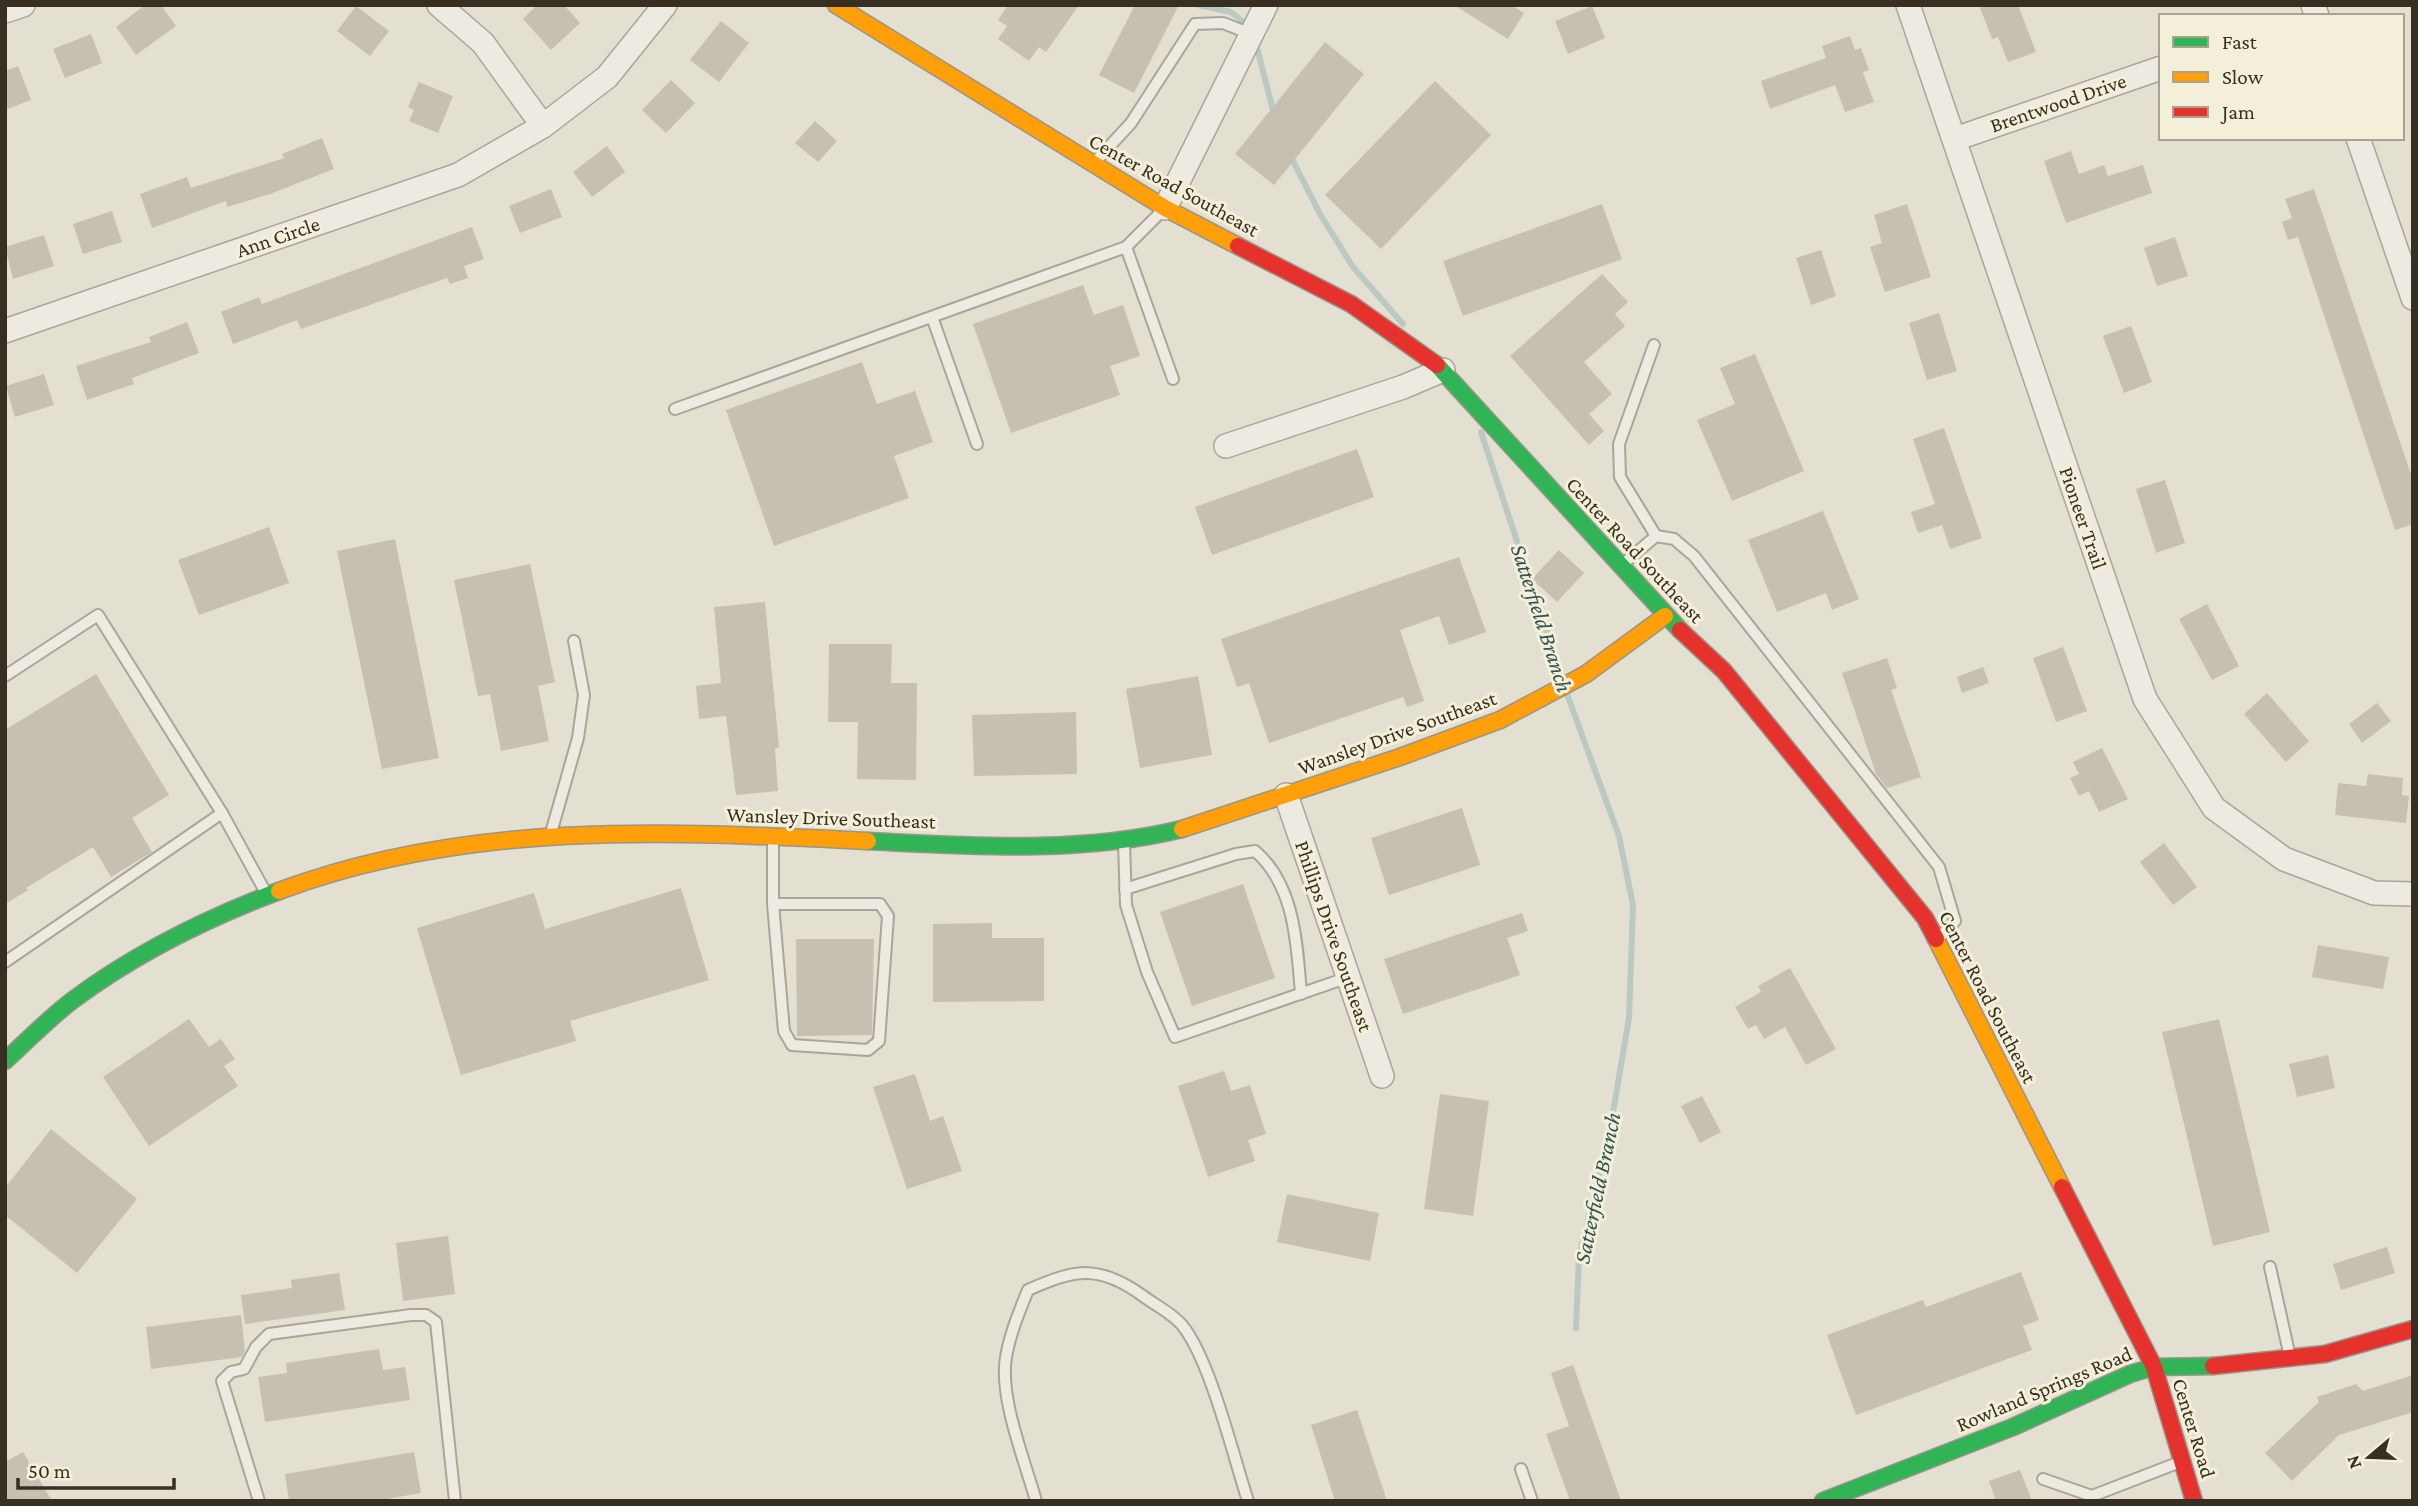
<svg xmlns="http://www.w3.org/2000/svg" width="2418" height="1506" font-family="'Crimson Pro',serif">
  <rect width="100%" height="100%" fill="#e3e0d1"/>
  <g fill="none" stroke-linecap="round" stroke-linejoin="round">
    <g stroke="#bac9c2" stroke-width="6">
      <path d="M1198,5L1231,12L1250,27"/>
      <path d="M1255,40L1274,114"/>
      <path d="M1291,157L1320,214L1353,267L1403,324"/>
      <path d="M1481,432L1562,678"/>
      <path d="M1567,694L1619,836L1633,905L1629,1018L1609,1136L1579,1256L1576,1328"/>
    </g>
  </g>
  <g fill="#c6c0b2">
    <path d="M145,5H161L176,26L136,55L116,27Z"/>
    <path d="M537,5H564L580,23L551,50L523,19Z"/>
    <path d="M1008,5H1079L1046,52L1039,47L1029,61L998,39L1007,26L998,20Z"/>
    <path d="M1135,5H1179L1134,93L1099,75Z"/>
    <path d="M1454,5H1511L1524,13L1508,39Z"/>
    <path d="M1979,5H2018L2036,52L2008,62L1998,37L1992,39Z"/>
    <path d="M356,6L389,31L370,56L337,31Z"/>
    <path d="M1592,6L1605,38L1568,54L1555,21Z"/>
    <path d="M721,21L749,43L719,82L690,60Z"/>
    <path d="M91,34L102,63L65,78L53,49Z"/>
    <path d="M1850,36L1855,50L1861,48L1869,70L1863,72L1874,102L1845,112L1835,85L1770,109L1761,81L1826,58L1822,46Z"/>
    <path d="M1325,42L1364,74L1274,185L1235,154Z"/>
    <path d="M18,66L31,100L5,110V71Z"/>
    <path d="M671,80L695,103L666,133L642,110Z"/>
    <path d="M1435,81L1491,135L1381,249L1325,195Z"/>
    <path d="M419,82L453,96L438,133L409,121L414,110L408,107Z"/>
    <path d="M815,121L837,141L818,162L795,143Z"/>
    <path d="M322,138L334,169L270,194L227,207L226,201L152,228L140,194L187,177L191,188L284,158L282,154Z"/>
    <path d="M607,146L625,172L592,197L573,172Z"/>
    <path d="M2071,151L2079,174L2104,165L2108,176L2143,165L2152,193L2066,223L2044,161Z"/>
    <path d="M551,189L562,217L520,233L509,206Z"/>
    <path d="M2314,189L2413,480V524L2395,530L2298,237L2288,240L2282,222L2292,218L2285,199Z"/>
    <path d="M1602,204L1622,259L1463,316L1443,261Z"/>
    <path d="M1907,204L1931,277L1885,292L1870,247L1882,243L1874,215Z"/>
    <path d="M112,211L122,242L83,254L73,224Z"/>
    <path d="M472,227L484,259L464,266L468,278L450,284L447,278L301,329L297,320L233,344L221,312L259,297L262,304Z"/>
    <path d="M44,235L54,266L13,279L5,247Z"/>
    <path d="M2175,237L2188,276L2157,286L2144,248Z"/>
    <path d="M1821,250L1836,296L1811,305L1796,258Z"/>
    <path d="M1602,274L1628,302L1615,314L1625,326L1584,362L1612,394L1589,414L1604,431L1589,445L1510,356Z"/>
    <path d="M1083,285L1094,315L1123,305L1140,356L1110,366L1120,395L1011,433L973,324Z"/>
    <path d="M1939,313L1957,371L1927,380L1909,323Z"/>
    <path d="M187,322L199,353L132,378L134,384L87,400L76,366L151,342L149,337Z"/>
    <path d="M2131,326L2152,382L2124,393L2103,336Z"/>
    <path d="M1755,354L1804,471L1732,501L1697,420L1735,404L1720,368Z"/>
    <path d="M862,362L877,404L915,391L933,442L894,456L909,498L774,546L726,410Z"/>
    <path d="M44,374L54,405L15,417L6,386Z"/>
    <path d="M1944,428L1982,538L1950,549L1942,525L1918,533L1911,512L1935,504L1913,439Z"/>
    <path d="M1357,449L1374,497L1212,555L1195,507Z"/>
    <path d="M2165,480L2185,543L2156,553L2136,489Z"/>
    <path d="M1823,511L1859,599L1832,610L1826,593L1777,612L1748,540Z"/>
    <path d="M269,527L289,583L199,615L178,560Z"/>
    <path d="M395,539L439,758L382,769L337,551Z"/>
    <path d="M1559,550L1584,573L1557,602L1532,579Z"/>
    <path d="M1459,557L1486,632L1449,645L1439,616L1400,630L1424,701L1407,707L1403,697L1269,743L1249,683L1237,687L1221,639Z"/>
    <path d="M530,564L555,682L538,686L549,741L501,751L490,694L478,696L454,580Z"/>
    <path d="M765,602L779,747L775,749L778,791L736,795L726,716L699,719L696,686L721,683L714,607Z"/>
    <path d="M2207,604L2239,666L2212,680L2179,619Z"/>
    <path d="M829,644H892L891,683H917L916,780L857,779L858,722H828Z"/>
    <path d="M2063,647L2087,711L2056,722L2033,658Z"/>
    <path d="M1887,658L1897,688L1891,690L1921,777L1887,788L1876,774L1842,673Z"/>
    <path d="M1983,667L1989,683L1962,693L1957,677Z"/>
    <path d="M96,674L169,795L132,818L152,852L111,877L93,847L26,888L28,890L5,904V730Z"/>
    <path d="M1198,676L1212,755L1140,768L1126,689Z"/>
    <path d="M2267,693L2309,741L2286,762L2244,714Z"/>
    <path d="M2377,703L2391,721L2362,743L2349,724Z"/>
    <path d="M1076,712L1077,774L974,776L972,715Z"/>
    <path d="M2102,748L2128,799L2099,812L2089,791L2079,796L2070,778L2079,774L2073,762Z"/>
    <path d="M2368,774L2403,778L2402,795L2409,796L2406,823L2335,815L2338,783L2366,786Z"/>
    <path d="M1462,808L1480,865L1389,895L1371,838Z"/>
    <path d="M2164,843L2197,887L2173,905L2140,862Z"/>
    <path d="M1243,884L1275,978L1192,1006L1160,912Z"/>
    <path d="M681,888L709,980L570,1021L576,1041L461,1075L417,928L534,893L545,929Z"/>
    <path d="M1522,913L1528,931L1507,938L1520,975L1403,1014L1384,959Z"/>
    <path d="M992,923V938H1044V1001L933,1002V924Z"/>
    <path d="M796,939H874L872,1035L797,1036Z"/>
    <path d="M2318,945L2389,957L2383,989L2312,977Z"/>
    <path d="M1790,968L1836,1049L1806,1065L1785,1027L1764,1039L1756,1025L1748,1029L1735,1007L1761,992L1758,986Z"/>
    <path d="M189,1019L209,1047L221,1039L235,1059L224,1066L238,1086L149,1146L103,1077Z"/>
    <path d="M2219,1019L2270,1232L2213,1246L2162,1032Z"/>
    <path d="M2328,1055L2335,1088L2297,1097L2289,1064Z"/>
    <path d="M1224,1071L1231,1091L1250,1085L1266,1134L1248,1140L1255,1161L1208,1177L1178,1086Z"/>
    <path d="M915,1074L930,1121L943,1116L962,1171L907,1189L873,1087Z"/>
    <path d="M1440,1094L1489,1101L1473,1216L1424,1209Z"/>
    <path d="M1702,1096L1721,1132L1700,1143L1681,1106Z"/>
    <path d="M51,1129L137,1199L77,1273L5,1215V1188Z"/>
    <path d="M1287,1194L1379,1213L1370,1261L1277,1242Z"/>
    <path d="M448,1236L455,1294L403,1301L396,1243Z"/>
    <path d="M2387,1247L2395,1273L2341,1290L2333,1264Z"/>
    <path d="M2021,1272L2039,1320L2023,1326L2032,1350L1856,1415L1827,1335L1923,1300L1926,1307Z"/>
    <path d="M339,1273L345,1310L245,1324L241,1295L292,1288L291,1280Z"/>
    <path d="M241,1315L245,1350L242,1357L151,1369L146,1327Z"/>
    <path d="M379,1349L383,1370L405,1367L410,1400L265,1422L258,1377L287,1373L286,1363Z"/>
    <path d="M1573,1365L1621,1501H1570L1546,1434L1569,1426L1551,1373Z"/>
    <path d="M2413,1375V1412L2339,1435L2292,1481L2265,1453L2319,1402L2317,1397L2356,1384L2363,1391Z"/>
    <path d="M1357,1410L1387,1501H1335L1311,1425Z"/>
    <path d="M23,1452L52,1501H5V1462Z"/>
    <path d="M414,1452L421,1493L376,1501H289L285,1474Z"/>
    <path d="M2020,1470L2032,1501H1996L1989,1481Z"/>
  </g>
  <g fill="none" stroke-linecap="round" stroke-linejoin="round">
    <defs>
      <g id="lane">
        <path d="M1095,162L1131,123L1195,24L1223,23L1251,34"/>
        <path d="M1126,247L1173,379"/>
        <path d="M932,317L977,444"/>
        <path d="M1654,345L1619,444L1620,477L1656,536"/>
        <path d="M675,409L1126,247L1163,210"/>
        <path d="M1623,564L1656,536L1674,539L1694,556L1939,867L1955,921L1938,939"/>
        <path d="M5,676L98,615L222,813L266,893"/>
        <path d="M551,833L578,738L584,695L574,641"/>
        <path d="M773,840V904L784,1031L792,1045L868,1050L879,1041L888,916L880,904H773"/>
        <path d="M1124,843L1126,905L1147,972L1175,1037L1349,977"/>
        <path d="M1125,889L1236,854L1255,851C1295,885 1297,945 1301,994"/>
        <path d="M5,962L222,813"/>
        <path d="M2270,1267L2290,1357"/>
        <path d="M1521,1469L1532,1501"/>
        <path d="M2043,1479L2092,1496"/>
        <path d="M259,1501L222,1381L231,1372L244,1369L256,1347L269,1334L411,1315H426L436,1322L455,1501"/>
        <path d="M1036,1501C1025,1461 999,1398 1006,1357C1010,1334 1019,1312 1028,1290C1075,1269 1099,1264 1143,1296C1155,1305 1172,1313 1182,1325C1210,1359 1233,1455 1248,1501"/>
        <path d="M2094,1501L2092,1496L2180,1462"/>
      </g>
      <g id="street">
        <path d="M439,5L483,43L543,126"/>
        <path d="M1908,5L2145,699L2214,808L2284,859L2374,893L2413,894"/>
        <path d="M2313,5L2317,16"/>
        <path d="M5,11L23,5"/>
        <path d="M2358,138L2413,298"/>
        <path d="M1955,139L2161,68"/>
        <path d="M1165,208L1266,5"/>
        <path d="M5,331L458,175L543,126L607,77L665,5"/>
        <path d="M1226,446L1403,387L1443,370"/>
        <path d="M1286,795L1382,1076"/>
      </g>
      <g id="fast">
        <path d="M1437,365L1680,630"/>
        <path d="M868,841C971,846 1081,854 1182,829"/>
        <path d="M5,1061C27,1041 49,1018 73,1000C136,953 205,919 279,891"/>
        <path d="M1823,1501L2013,1427L2130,1374L2154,1367L2213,1366"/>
      </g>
      <g id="slow">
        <path d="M836,5L1165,208L1238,246"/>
        <path d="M1182,829L1400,757L1500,720L1586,674L1665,616"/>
        <path d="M279,891C468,820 670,831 868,841"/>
        <path d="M1936,939L2062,1187"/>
      </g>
      <g id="jam">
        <path d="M1238,246L1351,304L1437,365"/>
        <path d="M1680,630L1724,671L1925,918L1936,939"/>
        <path d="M2062,1187L2154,1367L2194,1501"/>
        <path d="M2213,1366L2325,1354L2413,1329"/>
      </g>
    </defs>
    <use href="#lane" stroke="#a9a599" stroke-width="14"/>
    <use href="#street" stroke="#a9a599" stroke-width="26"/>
    <use href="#fast" stroke="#999589" stroke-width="19"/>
    <use href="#slow" stroke="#999589" stroke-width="19"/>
    <use href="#jam" stroke="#999589" stroke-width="19"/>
    <use href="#lane" stroke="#eceae1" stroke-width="10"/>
    <use href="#street" stroke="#eceae1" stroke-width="23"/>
    <use href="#fast" stroke="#30b455" stroke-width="16"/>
    <use href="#slow" stroke="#ff9f0a" stroke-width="16"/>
    <use href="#jam" stroke="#e5322d" stroke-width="16"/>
  </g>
  <g text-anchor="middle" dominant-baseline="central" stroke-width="6" stroke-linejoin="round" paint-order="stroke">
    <g font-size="21" fill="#372f21" stroke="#f3efd8">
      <text transform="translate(2058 103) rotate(-19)">Brentwood Drive</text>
      <text transform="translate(1174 185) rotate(29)">Center Road Southeast</text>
      <text transform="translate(278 237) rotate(-19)">Ann Circle</text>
      <text transform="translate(2083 518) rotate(71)">Pioneer Trail</text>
      <text transform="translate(1635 550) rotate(47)">Center Road Southeast</text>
      <text transform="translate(1397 733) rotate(-20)">Wansley Drive Southeast</text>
      <text transform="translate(831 818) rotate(2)">Wansley Drive Southeast</text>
      <text transform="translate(1334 936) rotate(71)">Phillips Drive Southeast</text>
      <text transform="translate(1988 997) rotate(63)">Center Road Southeast</text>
      <text transform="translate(2044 1389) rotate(-23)">Rowland Springs Road</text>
      <text transform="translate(2194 1428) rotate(73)">Center Road</text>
    </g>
    <g font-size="23" font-style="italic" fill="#325356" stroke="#f3efd8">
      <text transform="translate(1542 618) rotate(72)">Satterfield Branch</text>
      <text transform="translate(1597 1188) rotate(-78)">Satterfield Branch</text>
    </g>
  </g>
  <rect width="2418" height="1506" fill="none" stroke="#372f21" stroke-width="14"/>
  <rect x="2159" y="14" width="245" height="126" fill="#f3efd8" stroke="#a8a28f" stroke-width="2"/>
  <rect x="2173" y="37" width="35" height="10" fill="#30b455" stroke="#a8a28f" stroke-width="2"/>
  <text x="2222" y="49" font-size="21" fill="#372f21">Fast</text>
  <rect x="2173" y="72" width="35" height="10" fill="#ff9f0a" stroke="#a8a28f" stroke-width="2"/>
  <text x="2222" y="84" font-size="21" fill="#372f21">Slow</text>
  <rect x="2173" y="107" width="35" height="10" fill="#e5322d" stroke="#a8a28f" stroke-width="2"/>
  <text x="2222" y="119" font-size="21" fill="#372f21">Jam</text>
  <g transform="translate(2369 1457) rotate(251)" stroke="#f3efd8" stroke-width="5" paint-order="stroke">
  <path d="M0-5L12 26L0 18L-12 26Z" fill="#372f21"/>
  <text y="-10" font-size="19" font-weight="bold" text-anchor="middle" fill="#372f21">N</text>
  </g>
  <path d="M18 1478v10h156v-10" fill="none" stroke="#372f21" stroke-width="3.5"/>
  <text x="28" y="1478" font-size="21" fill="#372f21" stroke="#f3efd8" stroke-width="5" paint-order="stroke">50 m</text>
</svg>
